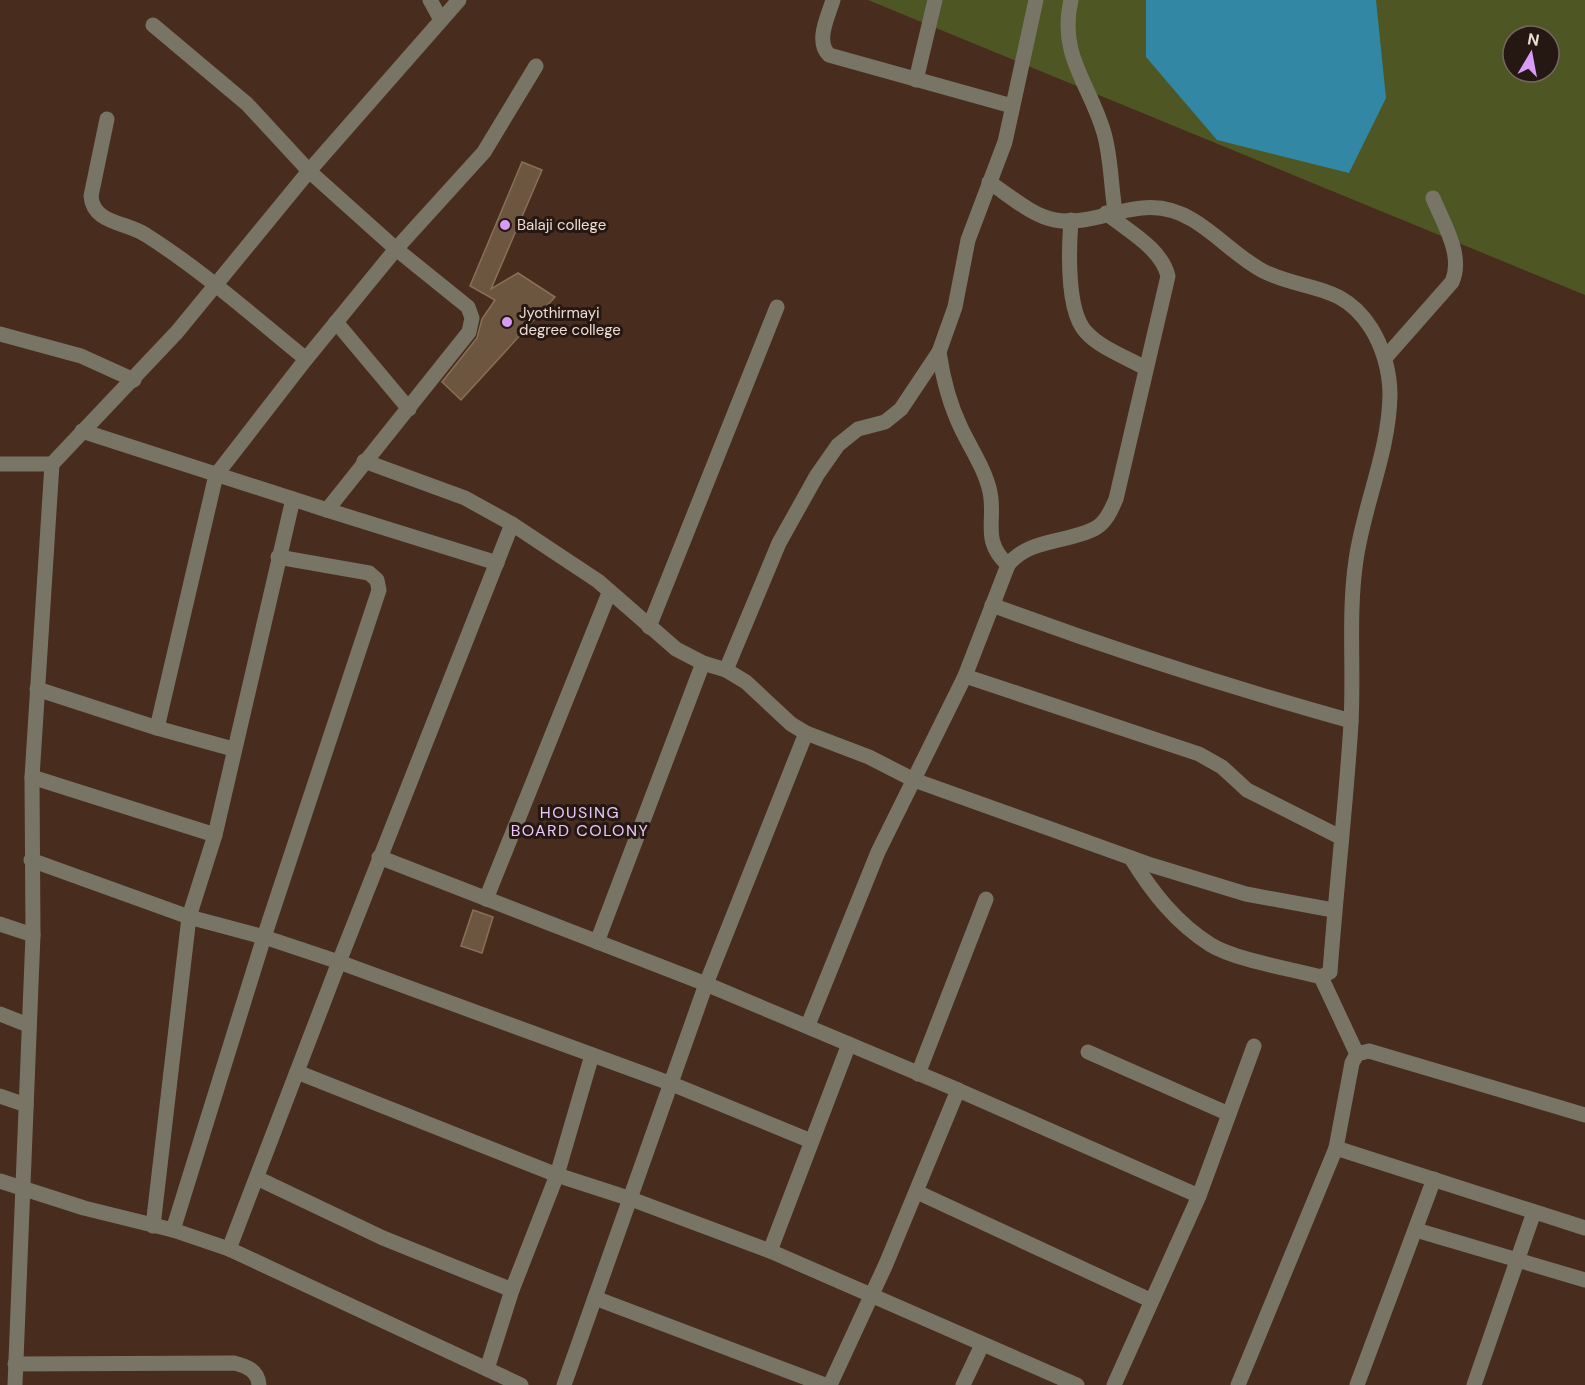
<svg xmlns="http://www.w3.org/2000/svg" width="1585" height="1385" font-family="'DM Sans',sans-serif">
  <rect width="100%" height="100%" fill="#482c1e"/>
  <path fill="#4e5724" fill-rule="evenodd" d="M868,0H1585V295ZM1513,36H1549V72H1513Z"/>
  <path fill="#3287a4" d="M1146,0H1376L1386,98L1349,173L1217,140L1146,57Z"/>
  <g fill="#6d563f" stroke="#887057" stroke-width="1.5">
    <path d="M522,162L542,170L491,289L518,273L555,297L461,400L442,382L477,338L482,319L495,300L470,286Z"/>
    <path d="M473,910L493,917L482,953L461,946Z"/>
  </g>
  <g fill="none" stroke-linecap="round" stroke-linejoin="round">
    <g stroke="#787567" stroke-width="15">
      <path d="M430,0L441,20"/>
      <path d="M833,0C828,17 815,41 829,55L1012,106"/>
      <path d="M1071,0C1058,55 1090,84 1104,133C1111,157 1111,186 1115,211"/>
      <path d="M916,80L935,0"/>
      <path d="M107,119L91,196C93,224 127,222 146,235C203,271 254,317 306,359"/>
      <path d="M989,182C1009,195 1032,216 1055,220C1103,228 1142,188 1193,220C1218,235 1237,257 1263,271C1304,292 1341,281 1371,328C1383,347 1390,372 1390,395C1389,452 1364,504 1356,560C1348,614 1354,668 1351,723C1346,806 1336,889 1330,972L1321,977C1291,969 1236,960 1211,945C1176,923 1152,892 1131,858"/>
      <path d="M1071,220C1069,247 1066,311 1086,332C1100,348 1126,357 1145,368"/>
      <path d="M336,322L409,409"/>
      <path d="M0,334L81,356L134,380"/>
      <path d="M939,352C943,379 949,403 961,428C971,449 985,469 990,492C996,522 981,540 1008,565"/>
      <path d="M1385,358L1452,282C1464,255 1443,223 1433,198"/>
      <path d="M82,431L327,510L469,332L472,318L468,307L396,249L309,171L247,104L153,25"/>
      <path d="M364,461L465,498L512,524L598,581L676,649L703,663L726,670L746,682L791,724L806,733L869,757L914,780L1151,865L1246,894L1333,910"/>
      <path d="M0,464H52L177,332L309,171L459,0"/>
      <path d="M327,510L497,563"/>
      <path d="M992,605C1110,649 1229,687 1351,721"/>
      <path d="M649,627L777,307"/>
      <path d="M726,670L779,543L817,475L838,445L858,429L885,422L901,409L939,352L955,307L968,240L1005,142L1036,0"/>
      <path d="M965,676L1199,754L1222,767L1247,790L1340,837"/>
      <path d="M37,689L157,728L233,749"/>
      <path d="M157,728L216,475L306,359L396,249L484,152L536,66"/>
      <path d="M806,733L706,984L958,1090"/>
      <path d="M32,777L215,835"/>
      <path d="M379,857L706,984L564,1385"/>
      <path d="M31,860L189,917L264,937L339,962L512,524"/>
      <path d="M486,899L609,593"/>
      <path d="M0,924L33,935"/>
      <path d="M597,942L703,663"/>
      <path d="M1321,977L1357,1054"/>
      <path d="M0,1014L28,1025"/>
      <path d="M808,1025L878,852L965,676L1008,565C1028,539 1066,543 1094,529C1106,523 1111,510 1116,499L1168,276C1161,248 1128,231 1106,213"/>
      <path d="M1088,1052L1229,1114"/>
      <path d="M297,1072L557,1175L631,1199L770,1251L1077,1385"/>
      <path d="M918,1074L986,899"/>
      <path d="M0,1096L26,1105"/>
      <path d="M1585,1115L1369,1051L1357,1054L1352,1063L1336,1148L1585,1228"/>
      <path d="M257,1178L383,1238L512,1290"/>
      <path d="M0,1181L84,1208L173,1230L229,1249L521,1385"/>
      <path d="M917,1192L1150,1300"/>
      <path d="M1199,1196L1254,1046"/>
      <path d="M153,1226L189,917L215,835L293,499"/>
      <path d="M173,1230L264,937L379,590L377,580L369,573L278,557"/>
      <path d="M1416,1230L1585,1280"/>
      <path d="M229,1249L339,962L672,1084L811,1141"/>
      <path d="M770,1251L849,1044"/>
      <path d="M595,1298L825,1385"/>
      <path d="M15,1364L234,1363C246,1366 258,1370 259,1385"/>
      <path d="M487,1369L512,1290L557,1175L592,1055"/>
      <path d="M15,1385L33,935L32,777L52,464"/>
      <path d="M830,1385L886,1264L958,1090L1199,1196L1114,1385"/>
      <path d="M963,1385L982,1345"/>
      <path d="M1238,1385L1336,1148"/>
      <path d="M1357,1385L1434,1179"/>
      <path d="M1474,1385L1534,1212"/>
    </g>
  </g>
  <g fill="#d89bf8" stroke="#251812" stroke-width="2">
    <circle cx="505" cy="225" r="6"/>
    <circle cx="507" cy="322" r="6"/>
  </g>
  <g text-anchor="middle" dominant-baseline="central" stroke-width="6" stroke-linejoin="round" paint-order="stroke">
    <g font-size="15" fill="#eddbd2" stroke="#251812" text-anchor="start">
      <text x="517" y="225">Balaji college</text>
      <text x="519" y="313">Jyothirmayi<tspan x="519" dy="17">degree college</tspan></text>
    </g>
    <g font-size="16" letter-spacing="1.5" fill="#ebc9fe" stroke="#251812">
      <text x="580" y="812">HOUSING<tspan x="580" dy="18">BOARD COLONY</tspan></text>
    </g>
  </g>
  <g transform="translate(1531 54) rotate(10)"><circle r="28" fill="#251812" stroke="#75665f" stroke-width="1.5"/>
  <path d="M0-4.5L10 22L0 15L-10 22Z" fill="#d89bf8"/>
  <text y="-9" font-size="16" font-weight="bold" text-anchor="middle" fill="#eddbd2">N</text>
  </g>
</svg>
